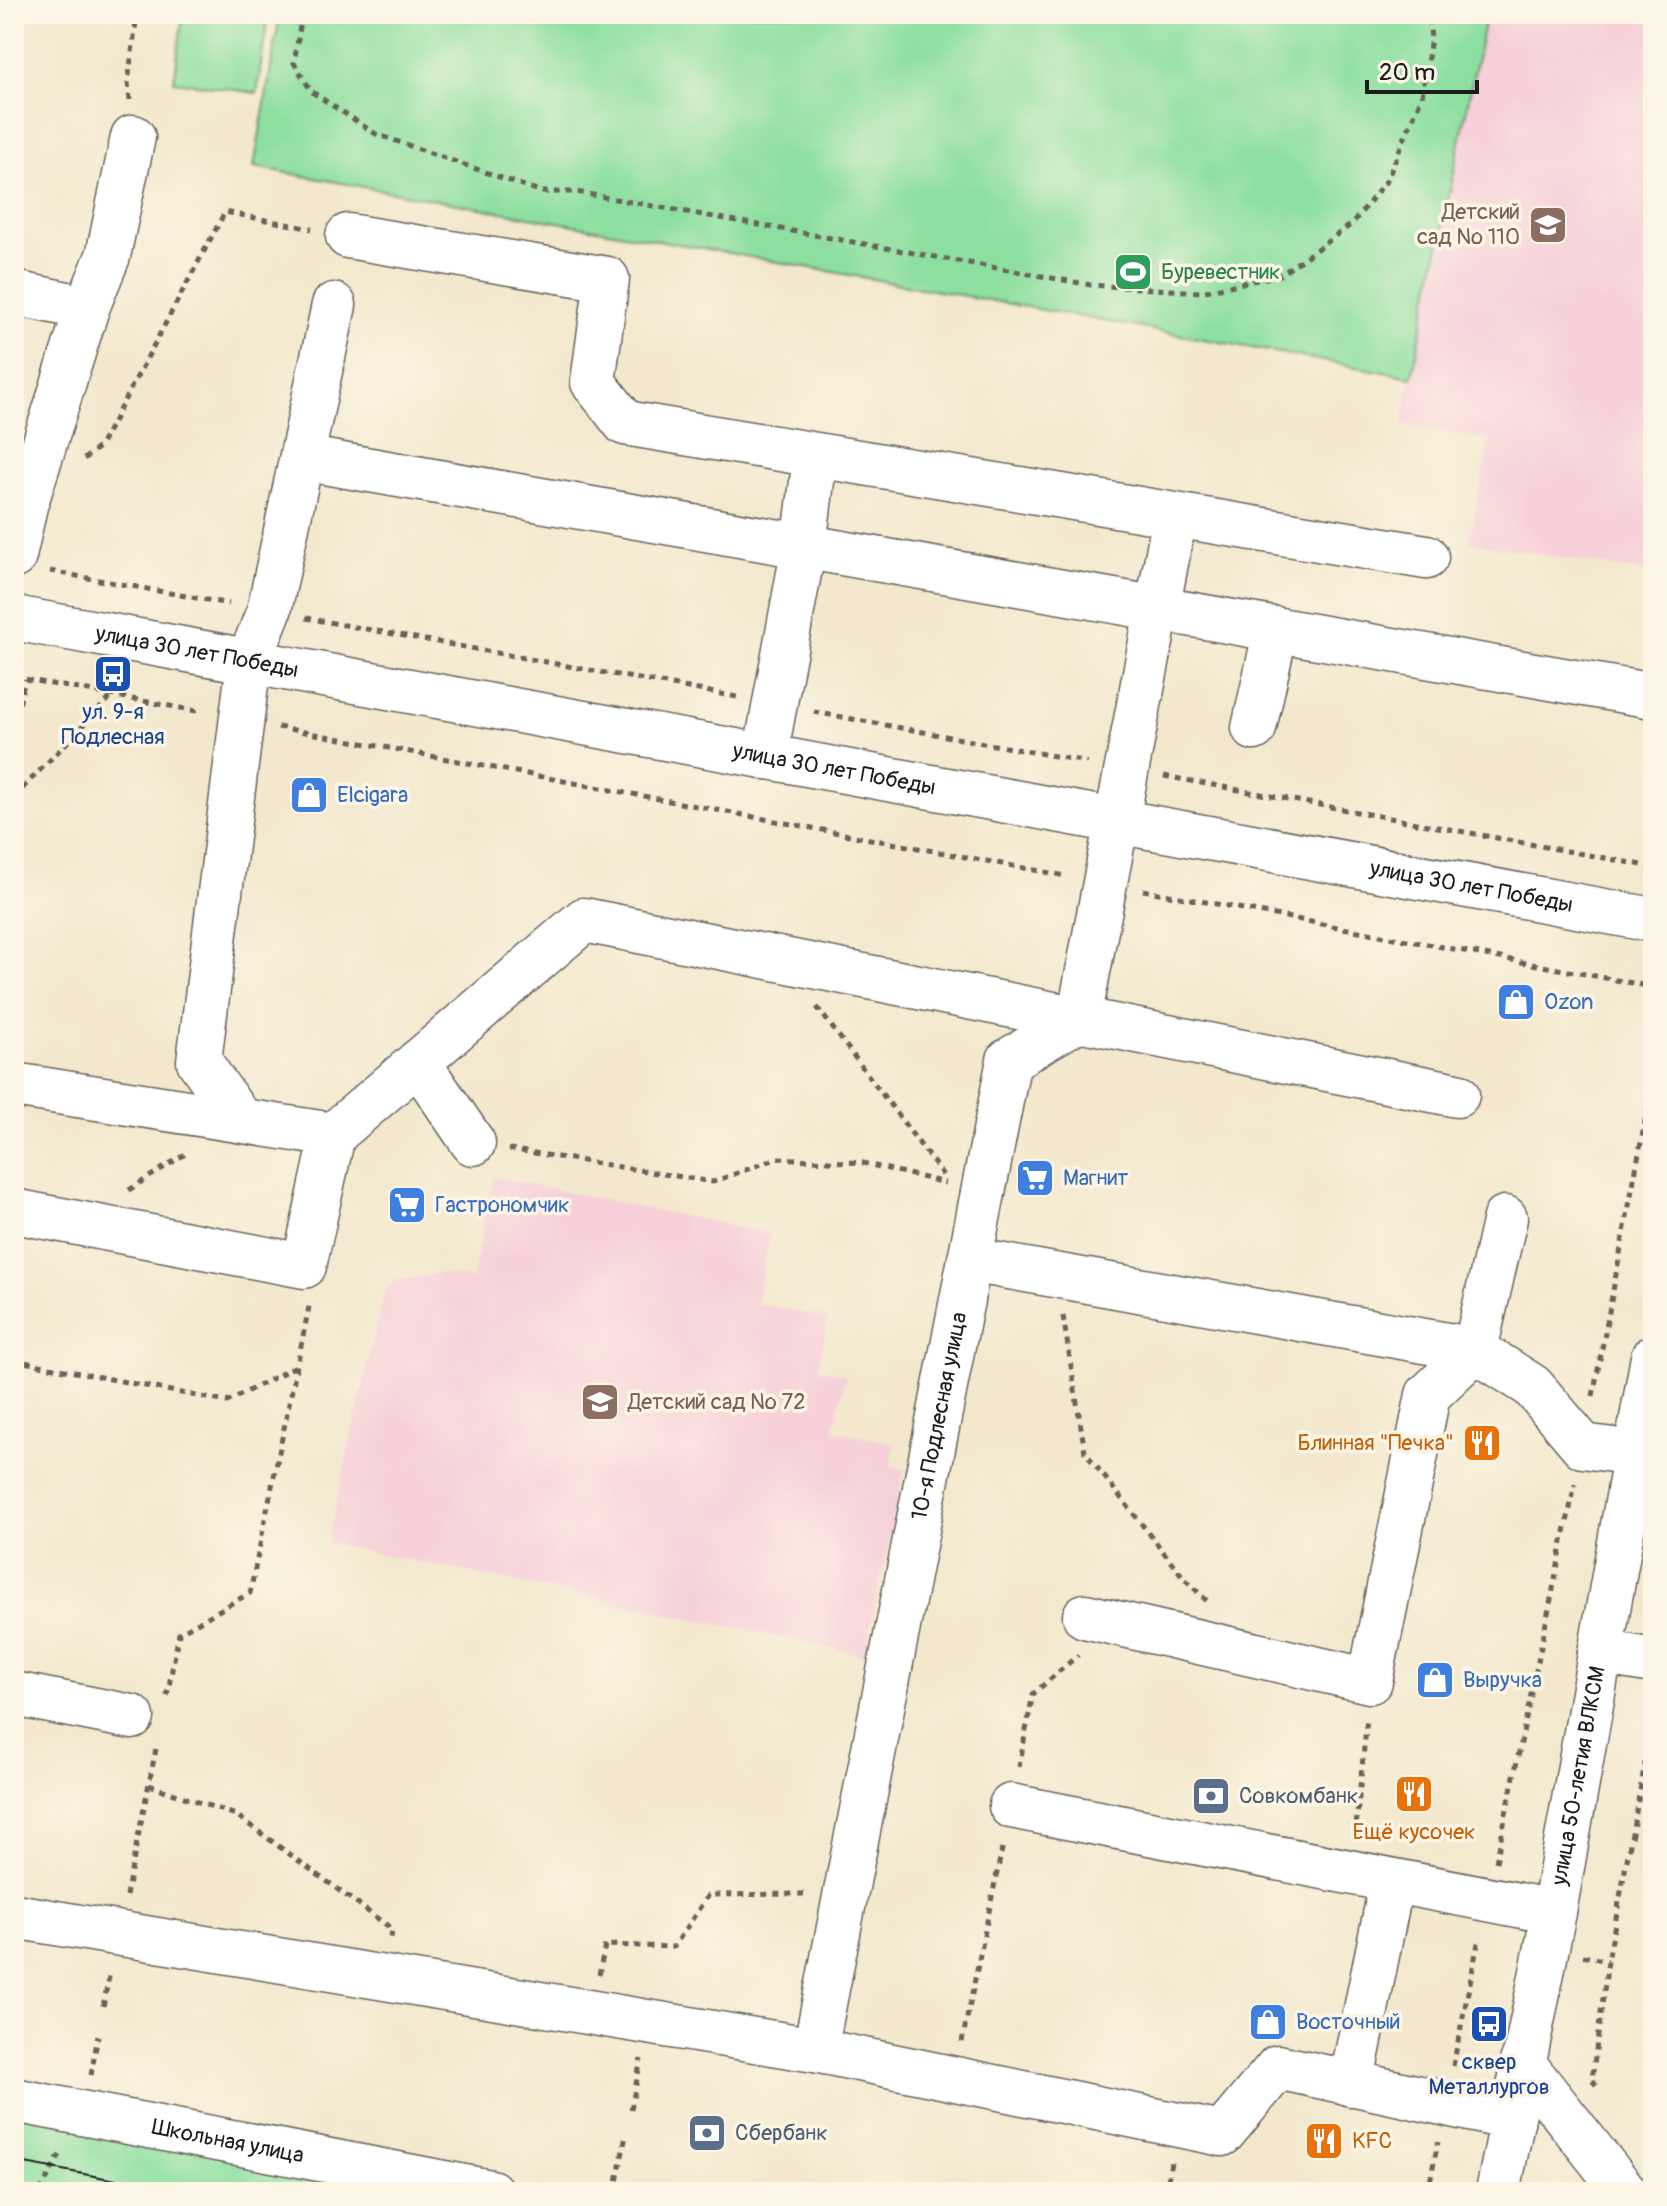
<svg xmlns="http://www.w3.org/2000/svg" width="1667" height="2206" font-family="Pangolin,sans-serif">
  <rect width="100%" height="100%" fill="#fcf5e5"/>
  <filter id="ink" filterUnits="userSpaceOnUse"><feTurbulence type="fractalNoise" baseFrequency=".0125" numOctaves="2"/><feDisplacementMap in="SourceGraphic" scale="16" xChannelSelector="R" yChannelSelector="G"/><feConvolveMatrix kernelMatrix="1 2 1 2 8 2 1 2 1" color-interpolation-filters="sRGB"/></filter>
  <filter id="wash" filterUnits="userSpaceOnUse"><feTurbulence type="fractalNoise" baseFrequency=".006" numOctaves="4" result="noise"/><feDisplacementMap in="SourceGraphic" scale="32" xChannelSelector="R" yChannelSelector="G"/><feGaussianBlur stdDeviation="1.8" result="paint"/><feColorMatrix in="noise" values="0 0 0 0 0 0 0 0 0 0 0 0 0 0 0 0 0 1.4 0 .05"/><feComposite in="paint" operator="in"/></filter>
  <g filter="url(#wash)">
    <rect width="100%" height="100%" fill="#f3e8cd"/>
    <g fill="#f6cfd9">
      <path d="M280,14H1653V574L1469,542L1489,440L1402,425L1412,376L254,167Z"/>
      <path d="M494,1177L770,1234L756,1303L828,1318L818,1368L846,1375L834,1430L895,1443L891,1466L904,1469L865,1655L327,1543L384,1293L394,1281L441,1273L472,1279Z"/>
    </g>
    <g fill="#8ddfa0" stroke="#547e5e" stroke-width="2">
      <path d="M183,14H268L257,93L174,81Z"/>
      <path d="M280,14H1486L1412,377L254,167Z"/>
      <path d="M14,2108L426,2192H14Z"/>
    </g>
  </g>
  <g filter="url(#ink)">
    <g fill="none" stroke-linecap="round" stroke-linejoin="round">
      <defs>
        <g id="minor">
          <path d="M348,236L607,279L593,382L625,423L1426,557"/>
          <path d="M14,293L87,308L25,506L14,556"/>
          <path d="M87,308L108,256L133,137"/>
          <path d="M302,458L1653,696"/>
          <path d="M1254,728L1276,629"/>
          <path d="M765,757L804,546L815,457"/>
          <path d="M418,1062L473,1143"/>
          <path d="M14,1085L333,1135L584,920L1457,1095"/>
          <path d="M239,1118L199,1061L249,661L269,611L334,305"/>
          <path d="M14,1211L304,1266L333,1135"/>
          <path d="M970,1260L1475,1350L1532,1386L1583,1446L1636,1453"/>
          <path d="M1085,1616L1370,1681L1428,1395L1475,1350L1505,1218"/>
          <path d="M1600,1652L1653,1661"/>
          <path d="M14,1694L132,1717"/>
          <path d="M1011,1806L1554,1912"/>
          <path d="M14,1916L815,2050L1222,2134L1278,2067L1511,2118"/>
          <path id="s1" d="M815,2050L1009,1060L1079,1019L1175,516"/>
          <path d="M1351,2084L1392,1881"/>
          <path id="s2" d="M14,2100L491,2192"/>
        </g>
        <g id="major">
          <path id="s3" d="M14,618L1653,920"/>
          <path d="M1522,2062L1625,2192"/>
          <path id="s4" d="M1498,2192L1554,1912L1653,1357"/>
        </g>
      </defs>
      <use href="#minor" stroke="#67635a" stroke-width="47"/>
      <use href="#major" stroke="#67635a" stroke-width="47"/>
      <g stroke="#67635a" stroke-width="5" stroke-dasharray="6 6" stroke-linecap="butt">
        <path d="M302,14L294,63L312,92L376,134L542,192H576L1091,285L1201,292L1280,275L1352,224L1387,180L1422,96L1431,38L1428,14"/>
        <path d="M130,100L128,83L137,14"/>
        <path d="M84,459L100,446L225,212L312,229"/>
        <path d="M50,571L229,604"/>
        <path d="M306,618L737,697"/>
        <path d="M14,677L202,712"/>
        <path d="M814,712L1087,762"/>
        <path d="M14,727L25,679"/>
        <path d="M278,727L1066,876"/>
        <path d="M1164,776L1653,867"/>
        <path d="M14,797L112,696"/>
        <path d="M1143,890L1653,987"/>
        <path d="M817,1007L945,1178"/>
        <path d="M509,1149L713,1182L778,1158L863,1163L945,1183"/>
        <path d="M129,1190L185,1154"/>
        <path d="M1063,1316L1085,1452L1184,1578L1207,1601"/>
        <path d="M14,1360L227,1402L296,1366"/>
        <path d="M1593,1396L1653,1079"/>
        <path d="M167,1696L179,1633L250,1593L310,1302"/>
        <path d="M1019,1767L1033,1694L1078,1655"/>
        <path d="M149,1785L236,1815L392,1929L391,1938"/>
        <path d="M1355,1836L1367,1718"/>
        <path d="M1496,1862L1575,1484"/>
        <path d="M126,1896L156,1749"/>
        <path d="M1583,1956L1608,1961"/>
        <path d="M599,1975L605,1945L674,1947L708,1895L804,1894"/>
        <path d="M103,2006L110,1972"/>
        <path d="M962,2042L1003,1844"/>
        <path d="M1453,2066L1479,1938"/>
        <path d="M91,2075L98,2036"/>
        <path d="M1596,2085L1592,2079L1608,1961L1653,1721"/>
        <path d="M631,2109L641,2059"/>
        <path d="M40,2192L62,2151"/>
        <path d="M615,2192L626,2135"/>
        <path d="M1166,2192L1171,2162"/>
        <path d="M1428,2192L1438,2142"/>
      </g>
      <use href="#minor" stroke="#fff" stroke-width="44"/>
      <use href="#major" stroke="#fff" stroke-width="44"/>
      <path stroke="#1c1c1c" stroke-width="2" d="M14,2161L180,2192"/>
    </g>
  </g>
  <defs>
    <symbol id="school-square" viewBox="-11 -11 22 22"><rect x="-9" y="-9" width="18" height="18" rx="4" fill="#8d6e63" stroke="#fcf5e5"/><path d="M0-5L7-2L0 1L-7-2ZM-4 1L0 2.5L4 1V4Q0 6-4 4Z" fill="#fff"/></symbol>
    <symbol id="stadium-square" viewBox="-11 -11 22 22"><rect x="-9" y="-9" width="18" height="18" rx="4" fill="#2e9e5b" stroke="#fcf5e5"/><path d="M0-5a6.5 5 0 1 0 0 10a6.5 5 0 1 0 0-10ZM-3.5-1.8h7v3.6h-7Z" fill="#fff"/></symbol>
    <symbol id="bus-square" viewBox="-11 -11 22 22"><rect x="-9" y="-9" width="18" height="18" rx="4" fill="#1a4fb4" stroke="#fcf5e5"/><path d="M-5-6H5V4H4V6H2V4H-2V6H-4V4H-5ZM-3.5-4V0h7V-4ZM-3.5 1.2v1.5H-2V1.2ZM2 1.2v1.5H3.5V1.2Z" fill="#fff"/></symbol>
    <symbol id="shop-square" viewBox="-11 -11 22 22"><rect x="-9" y="-9" width="18" height="18" rx="4" fill="#3f7fe0" stroke="#fcf5e5"/><path d="M-5-2.5h2.3a2.7 3.5 0 0 1 5.4 0H5L5.5 6h-11ZM-1.5-2.5h3a1.5 2.3 0 0 0-3 0Z" fill="#fff"/></symbol>
    <symbol id="supermarket-square" viewBox="-11 -11 22 22"><rect x="-9" y="-9" width="18" height="18" rx="4" fill="#3f7fe0" stroke="#fcf5e5"/><path d="M-6-5.5h2.5l.6 2H6L4.5 2H-2.5L-4.4-4H-6ZM-1.5 3.2a1.3 1.3 0 1 0 .1 0ZM3 3.2a1.3 1.3 0 1 0 .1 0Z" fill="#fff"/></symbol>
    <symbol id="restaurant-square" viewBox="-11 -11 22 22"><rect x="-9" y="-9" width="18" height="18" rx="4" fill="#e8710a" stroke="#fcf5e5"/><path d="M-5-6h1v4h1v-4h1v4h1v-4h1v5L-1.5 .5V6h-2V.5L-5-1ZM5-6V6H3V1.5H1.5Q1.5-4 5-6Z" fill="#fff"/></symbol>
    <symbol id="bank-square" viewBox="-11 -11 22 22"><rect x="-9" y="-9" width="18" height="18" rx="4" fill="#5c6f8a" stroke="#fcf5e5"/><path d="M-6-4H6V4H-6ZM0-2.3a2.3 2.3 0 1 0 0 4.6a2.3 2.3 0 1 0 0-4.6Z" fill="#fff"/></symbol>
  </defs>
  <g fill-rule="evenodd">
    <use href="#school-square" x="1526" y="203" width="44" height="44"/>
    <use href="#stadium-square" x="1111" y="250" width="44" height="44"/>
    <use href="#bus-square" x="91" y="652" width="44" height="44"/>
    <use href="#shop-square" x="287" y="773" width="44" height="44"/>
    <use href="#shop-square" x="1494" y="980" width="44" height="44"/>
    <use href="#supermarket-square" x="1013" y="1156" width="44" height="44"/>
    <use href="#supermarket-square" x="385" y="1183" width="44" height="44"/>
    <use href="#school-square" x="578" y="1380" width="44" height="44"/>
    <use href="#restaurant-square" x="1460" y="1421" width="44" height="44"/>
    <use href="#shop-square" x="1413" y="1658" width="44" height="44"/>
    <use href="#restaurant-square" x="1392" y="1772" width="44" height="44"/>
    <use href="#bank-square" x="1189" y="1774" width="44" height="44"/>
    <use href="#shop-square" x="1246" y="2000" width="44" height="44"/>
    <use href="#bus-square" x="1467" y="2002" width="44" height="44"/>
    <use href="#bank-square" x="685" y="2111" width="44" height="44"/>
    <use href="#restaurant-square" x="1302" y="2119" width="44" height="44"/>
  </g>
  <g text-anchor="middle" dominant-baseline="central" stroke-width="7" stroke-linejoin="round" paint-order="stroke">
    <g font-size="22" fill="#785e54" stroke="#fcf5e5" text-anchor="end">
      <text x="1520" y="212">Детский<tspan x="1520" dy="25">сад № 110</tspan></text>
      <text x="628" y="1402" text-anchor="start">Детский сад № 72</text>
    </g>
    <g font-size="22" fill="#27864d" stroke="#fcf5e5" text-anchor="start">
      <text x="1161" y="272">Буревестник</text>
    </g>
    <g font-size="22" fill="#1c1c1c" stroke="#fcf5e5">
      <text stroke="none"><textPath href="#s3" startOffset="186">улица 30 лет Победы</textPath></text>
      <text stroke="none"><textPath href="#s3" startOffset="834">улица 30 лет Победы</textPath></text>
      <text stroke="none"><textPath href="#s3" startOffset="1482">улица 30 лет Победы</textPath></text>
      <text stroke="none"><textPath href="#s1" startOffset="646">10-я Подлесная улица</textPath></text>
      <text stroke="none"><textPath href="#s4" startOffset="424">улица 50-летия ВЛКСМ</textPath></text>
      <text stroke="none"><textPath href="#s2" startOffset="218">Школьная улица</textPath></text>
    </g>
    <g font-size="22" fill="#164399" stroke="#fcf5e5">
      <text x="113" y="712">ул. 9-я<tspan x="113" dy="25">Подлесная</tspan></text>
      <text x="1489" y="2062">сквер<tspan x="1489" dy="25">Металлургов</tspan></text>
    </g>
    <g font-size="22" fill="#366cbe" stroke="#fcf5e5" text-anchor="start">
      <text x="337" y="795">Elcigara</text>
      <text x="1544" y="1002">Ozon</text>
      <text x="1063" y="1178">Магнит</text>
      <text x="435" y="1205">Гастрономчик</text>
      <text x="1463" y="1680">Выручка</text>
      <text x="1296" y="2022">Восточный</text>
    </g>
    <g font-size="22" fill="#c56008" stroke="#fcf5e5" text-anchor="end">
      <text x="1454" y="1443">Блинная "Печка"</text>
      <text x="1414" y="1832" text-anchor="middle">Ещё кусочек</text>
      <text x="1352" y="2141" text-anchor="start">KFC</text>
    </g>
    <g font-size="22" fill="#4e5e75" stroke="#fcf5e5" text-anchor="start">
      <text x="1239" y="1796">Совкомбанк</text>
      <text x="735" y="2133">Сбербанк</text>
    </g>
  </g>
  <rect width="1667" height="2206" fill="none" stroke="#fcf5e5" stroke-width="48"/>
  <path d="M1367 80v12h110v-12" fill="none" stroke="#1c1c1c" stroke-width="4"/>
  <text x="1379" y="80" font-size="24" fill="#1c1c1c" stroke="#fcf5e5" stroke-width="6" paint-order="stroke">20 m</text>
</svg>
